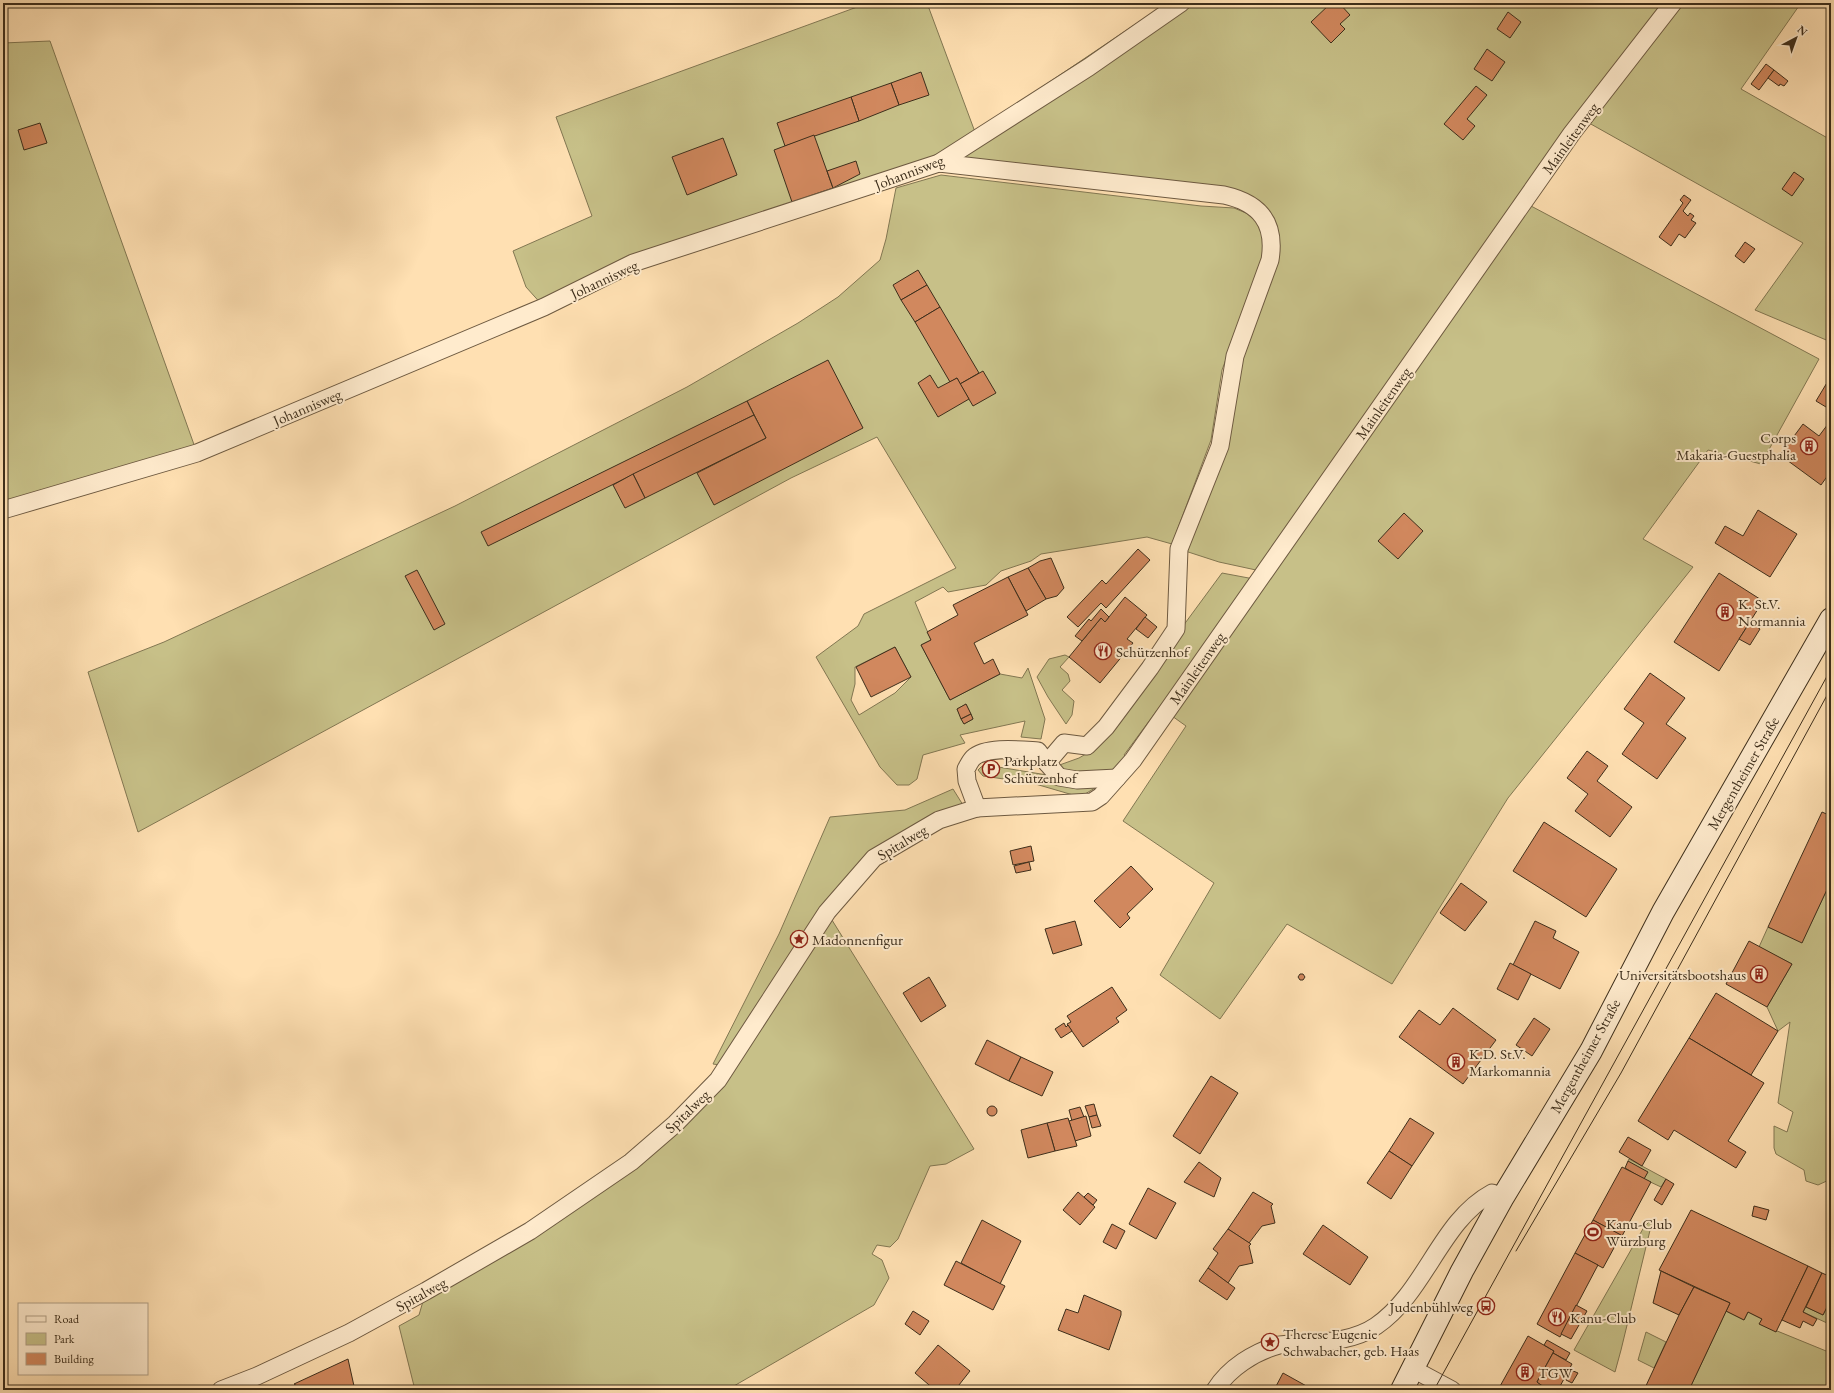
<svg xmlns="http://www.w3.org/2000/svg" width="1834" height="1393" font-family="'EB Garamond',serif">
  <rect width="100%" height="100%" fill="#ffe0b2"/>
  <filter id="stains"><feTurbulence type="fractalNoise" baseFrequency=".005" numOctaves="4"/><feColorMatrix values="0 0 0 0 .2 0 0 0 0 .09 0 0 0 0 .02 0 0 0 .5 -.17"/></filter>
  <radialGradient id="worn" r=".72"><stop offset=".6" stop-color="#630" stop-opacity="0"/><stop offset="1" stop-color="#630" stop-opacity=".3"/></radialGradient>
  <g fill="#c7c088" stroke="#827752" fill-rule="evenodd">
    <path d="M868,3H927L975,132L1167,3H1665L1256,570L1219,562L1179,549L1220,446L1272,247L1252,205L939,163L633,263L544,307L526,287L513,251L592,216L556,117Z"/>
    <path d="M1684,3H1801L1741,89L1831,140V342L1755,310L1803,243L1589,123Z"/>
    <path d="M50,41L197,453L3,510V43Z"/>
    <path d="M941,175L1201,206L1234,208L1246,213L1255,220L1264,236V257L1222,370L1211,440L1172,544L1147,537L1041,554L1031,561L1001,571L986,585L948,592L943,587L915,602L931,640L921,645L950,700L1000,674L1022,678L1028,668L1045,719L1041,739L1021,737L1025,721L960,735L965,743L923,755L917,779L909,785H897L880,767L816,657L858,626L864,614L956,568L877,437L791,478L138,832L88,672L164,642L455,506L687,387L798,323L838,297L880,260L886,239L896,188ZM895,647L911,677L895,693L859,715L851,700L855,684V667ZM966,704L973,719L964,724L957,709Z"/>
    <path d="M1531,206L1819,359L1761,464L1708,450L1643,539L1693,567L1508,798L1392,984L1287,924L1220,1019L1160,975L1214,883L1123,821L1186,726L1172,716Z"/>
    <path d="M1222,573L1254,579L1124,755L1126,757L1117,769L1081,773L1054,767L1079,758L1091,751Z"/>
    <path d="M1065,655L1069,657L1060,667L1068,674L1070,681L1062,690L1074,701L1072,715L1066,724L1048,697L1037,677L1049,659Z"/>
    <path d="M986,765L1047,775L1100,785L1080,797L1032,783L983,776L978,770L981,767Z"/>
    <path d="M953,789L963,805L894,845L827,912L974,1149L946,1164L930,1166L898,1239L890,1247L877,1245L872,1254L882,1260L889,1278L874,1305L727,1390H415L399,1326L419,1315L426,1291L631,1163L720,1065L713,1064L779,934L830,817L905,810Z"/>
    <path d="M1831,881V1179L1818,1185L1806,1181L1804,1170L1776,1154L1774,1148V1126L1787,1132L1793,1112L1778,1103L1790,1022L1778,1031L1767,1007L1792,964L1759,947L1768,927L1802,942Z"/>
    <path d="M1629,1159L1666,1179L1661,1187L1644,1179L1628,1161Z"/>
    <path d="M1653,1218L1621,1350L1615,1372L1574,1350L1644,1227Z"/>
    <path d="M1828,1305L1831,1307V1344L1828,1343L1827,1323L1803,1312L1806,1307L1823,1315Z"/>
    <path d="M1726,1311L1744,1320L1748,1312L1762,1319L1760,1324L1831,1353V1390H1689Z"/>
    <path d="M1646,1332L1666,1342L1654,1368L1638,1360Z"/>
  </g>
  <g fill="#d1885e" stroke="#3d2e1b">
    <path d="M1331,3H1339L1350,15L1340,24L1345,29L1331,43L1311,22Z"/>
    <path d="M1508,12L1521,22L1510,38L1497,29Z"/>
    <path d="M1487,49L1505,62L1492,81L1474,69Z"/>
    <path d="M1766,64L1774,70L1759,90L1751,84Z"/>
    <path d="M1774,70L1788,81L1784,86L1780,84L1779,86L1768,78Z"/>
    <path d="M921,72L929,95L899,105L891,83Z"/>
    <path d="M891,83L899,105L859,121L851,97Z"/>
    <path d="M1476,86L1487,95L1467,119L1475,126L1463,140L1444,124Z"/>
    <path d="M851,97L859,121L785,146L777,123Z"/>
    <path d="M40,123L47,143L24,150L18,130Z"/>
    <path d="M814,135L833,188L792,202L774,150Z"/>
    <path d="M723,138L737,175L687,195L672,157Z"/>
    <path d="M856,161L860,174L833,188L827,171Z"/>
    <path d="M1794,172L1804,179L1792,196L1782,189Z"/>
    <path d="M1684,195L1691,200L1683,211L1688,216L1690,213L1694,216L1691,220L1696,223L1685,238L1679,234L1671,246L1659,237L1683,203L1680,200Z"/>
    <path d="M1745,242L1755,249L1744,263L1735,256Z"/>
    <path d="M918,270L927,285L901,300L893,285Z"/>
    <path d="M927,285L940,307L915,322L901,300Z"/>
    <path d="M940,307L979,373L960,384L957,378L950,382L915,322Z"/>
    <path d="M828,360L863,428L714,505L697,473L766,438L747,401Z"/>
    <path d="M983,371L996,393L973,406L960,384Z"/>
    <path d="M930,375L938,388L957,378L969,399L938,417L918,383Z"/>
    <path d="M1831,376V410L1816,401Z"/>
    <path d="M747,401L754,415L488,546L481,532Z"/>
    <path d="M754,415L766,438L645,498L633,474Z"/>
    <path d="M1803,424L1819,436L1828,424L1831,426V471L1821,485L1780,455Z"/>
    <path d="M633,474L645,498L625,508L613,485Z"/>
    <path d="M1758,510L1797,534L1770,577L1715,543L1725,526L1743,536Z"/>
    <path d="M1404,513L1423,531L1398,559L1378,541Z"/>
    <path d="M1138,549L1150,560L1106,608L1101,603L1078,627L1067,617L1102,580L1106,584Z"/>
    <path d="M1051,558L1064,588L1057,596L1046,599L1028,568L1040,561Z"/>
    <path d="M1028,568L1046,599L1026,611L1008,577Z"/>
    <path d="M417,570L445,624L434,630L405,576Z"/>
    <path d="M1719,573L1763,601L1719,671L1674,642Z"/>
    <path d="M1008,577L1028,615L974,643L984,664L993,659L1000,674L950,700L921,645L931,640L927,632L958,615L953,605Z"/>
    <path d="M1125,597L1147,615L1127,639L1133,643L1100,683L1069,657L1101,618L1105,622Z"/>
    <path d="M1101,609L1109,617L1105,622L1101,618L1082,641L1075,636L1089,619L1091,621Z"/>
    <path d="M1145,617L1157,627L1148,638L1136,629Z"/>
    <path d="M1750,622L1760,629L1750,645L1739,639Z"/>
    <path d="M895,647L911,677L871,697L856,667Z"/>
    <path d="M1650,673L1685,698L1666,724L1686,738L1657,779L1622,754L1644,723L1624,709Z"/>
    <path d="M966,704L971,714L961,719L957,709Z"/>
    <path d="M971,714L973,719L964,724L961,719Z"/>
    <path d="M1587,751L1608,766L1597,781L1632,807L1610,837L1575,811L1588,794L1567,778Z"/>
    <path d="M1822,812L1831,816V881L1802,943L1768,927Z"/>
    <path d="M1544,822L1617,869L1586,917L1513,871Z"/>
    <path d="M1031,846L1034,861L1013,865L1010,851Z"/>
    <path d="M1029,862L1031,870L1016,873L1014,866Z"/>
    <path d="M1131,866L1153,889L1127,914L1130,918L1120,928L1094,901Z"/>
    <path d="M1461,883L1487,902L1465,931L1440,913Z"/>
    <path d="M1075,921L1082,945L1053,954L1045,929Z"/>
    <path d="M1535,921L1556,931L1553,938L1579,952L1560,989L1513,965Z"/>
    <path d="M1749,941L1792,964L1767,1007L1726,984Z"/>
    <path d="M1510,963L1531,974L1518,1000L1497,989Z"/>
    <path d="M1300,974H1303L1305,977L1303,980H1300L1298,977Z"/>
    <path d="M929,977L946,1006L921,1022L903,993Z"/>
    <path d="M1112,987L1127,1010L1116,1018L1119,1022L1083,1047L1067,1024L1071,1022L1067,1016Z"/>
    <path d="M1716,993L1778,1031L1751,1075L1689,1038Z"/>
    <path d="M1453,1008L1496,1040L1463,1084L1399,1037L1419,1010L1440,1025Z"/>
    <path d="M1534,1018L1550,1029L1532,1056L1516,1045Z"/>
    <path d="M1064,1023L1066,1027L1068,1025L1072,1031L1061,1038L1055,1029Z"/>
    <path d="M1689,1038L1764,1083L1728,1141L1746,1152L1736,1168L1674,1130L1668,1140L1638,1121Z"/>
    <path d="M987,1040L1021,1057L1009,1081L975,1064Z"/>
    <path d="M1021,1057L1053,1072L1042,1096L1009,1081Z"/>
    <path d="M1211,1076L1238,1093L1200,1154L1173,1136Z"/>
    <path d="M1094,1104L1097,1115L1089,1117L1085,1106Z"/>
    <circle cx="992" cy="1111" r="5"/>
    <path d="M1080,1107L1084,1117L1072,1121L1069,1110Z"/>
    <path d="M1097,1115L1101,1126L1092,1128L1089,1117Z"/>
    <path d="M1086,1116L1091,1136L1075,1141L1069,1121Z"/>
    <path d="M1068,1118L1077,1146L1055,1151L1047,1123Z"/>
    <path d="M1410,1118L1434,1133L1412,1166L1389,1151Z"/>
    <path d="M1047,1123L1055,1151L1028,1158L1021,1130Z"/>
    <path d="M1628,1137L1651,1150L1642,1166L1619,1152Z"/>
    <path d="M1389,1151L1412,1166L1391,1199L1367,1183Z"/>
    <path d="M1628,1161L1648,1172L1644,1179L1625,1168Z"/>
    <path d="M1199,1162L1221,1178L1214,1197L1184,1182Z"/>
    <path d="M1622,1167L1651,1182L1622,1236L1593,1220Z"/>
    <path d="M1666,1179L1674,1184L1662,1205L1654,1200Z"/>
    <path d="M1148,1188L1176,1203L1156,1239L1129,1224Z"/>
    <path d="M1078,1192L1095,1207L1080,1225L1063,1210Z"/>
    <path d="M1253,1192L1273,1204L1271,1206L1275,1223L1262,1226L1249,1243L1228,1229Z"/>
    <path d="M1088,1193L1097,1200L1093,1205L1084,1197Z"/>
    <path d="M1754,1206L1769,1210L1766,1220L1752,1216Z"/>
    <path d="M1691,1210L1808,1266L1776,1332L1759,1324L1762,1319L1748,1312L1744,1320L1726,1311L1730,1303L1659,1270Z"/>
    <path d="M982,1220L1021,1241L1000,1284L961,1263Z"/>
    <path d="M1593,1220L1621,1235L1603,1268L1575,1253Z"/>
    <path d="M1112,1224L1125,1231L1116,1249L1103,1242Z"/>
    <path d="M1323,1225L1368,1257L1350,1285L1303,1254Z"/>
    <path d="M1228,1229L1251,1244L1249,1246L1253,1263L1239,1266L1228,1283L1208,1268L1218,1253L1213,1249Z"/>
    <path d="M1575,1253L1598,1265L1560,1337L1537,1324Z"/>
    <path d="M956,1261L1005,1286L993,1310L944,1285Z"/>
    <path d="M1808,1266L1822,1273L1803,1312L1817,1319L1813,1326L1803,1321L1800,1328L1782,1320Z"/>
    <path d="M1208,1268L1235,1288L1227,1300L1199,1281Z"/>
    <path d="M1661,1271L1694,1287L1679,1315L1653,1303Z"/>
    <path d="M1822,1273L1831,1277V1307L1828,1305L1823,1315L1806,1307Z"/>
    <path d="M1694,1287L1730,1303L1689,1390H1644L1679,1315Z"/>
    <path d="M1084,1295L1121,1311V1315L1109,1350L1058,1330L1066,1309L1078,1313Z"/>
    <path d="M1576,1305L1587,1311L1571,1339L1561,1334Z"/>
    <path d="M913,1311L929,1321L920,1335L905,1324Z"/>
    <path d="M1528,1336L1554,1351L1537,1382L1544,1387L1543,1390H1502L1499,1388Z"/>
    <path d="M1547,1340L1570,1353L1566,1360L1553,1353L1554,1351L1544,1345Z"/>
    <path d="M938,1345L970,1371L955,1390H935L915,1373Z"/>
    <path d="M1553,1353L1572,1364L1558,1390H1543L1544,1387L1537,1382Z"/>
    <path d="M348,1359L354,1386L360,1390H303L294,1384Z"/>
    <path d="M1571,1370L1578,1373L1572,1383L1566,1380Z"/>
    <path d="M1283,1373L1310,1388L1309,1390H1274Z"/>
  </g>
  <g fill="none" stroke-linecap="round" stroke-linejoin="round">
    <defs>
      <g id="minor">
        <path d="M939,163L1224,195C1260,203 1276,223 1270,260L1235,356L1220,446L1179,549L1176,629L1150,668L1106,727L1087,746L1064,743L1047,763L1038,751C1021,750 986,746 973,758C970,761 968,766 966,769L967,781L977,808"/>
        <path d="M3,510L197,453L544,307L633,263L939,163L1089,67L1181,3"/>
        <path d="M1047,763L1059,777L1077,780L1117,778"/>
        <path d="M1413,1369L1452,1390"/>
        <path d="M221,1390L257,1376L349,1333L426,1291L530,1231L631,1162L675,1124L718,1080L827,912L874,858L939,820L977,808L1092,802L1101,796L1133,760L1572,133L1673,3"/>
        <path d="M1215,1390C1229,1368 1254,1352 1279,1345C1285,1344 1293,1344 1300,1344C1325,1342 1354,1341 1376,1326C1426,1292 1440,1221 1492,1193L1503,1197"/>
      </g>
      <path id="secondary" d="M1402,1390L1462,1271L1503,1197L1591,1051L1663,912L1831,619"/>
    </defs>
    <use href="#minor" stroke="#6e5a41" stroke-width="19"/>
    <use href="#secondary" stroke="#3d2e1b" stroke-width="24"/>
    <use href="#minor" stroke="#ffebcd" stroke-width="17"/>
    <use href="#secondary" stroke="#ffebcd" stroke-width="22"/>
    <g stroke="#3d2e1b" stroke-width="1">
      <path d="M1516,1251L1621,1073L1831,688"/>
      <path d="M1434,1390L1831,669"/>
    </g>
  </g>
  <defs>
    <symbol id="building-ring" viewBox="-11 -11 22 22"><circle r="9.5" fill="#ffebcd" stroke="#8f2418" stroke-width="1.5"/><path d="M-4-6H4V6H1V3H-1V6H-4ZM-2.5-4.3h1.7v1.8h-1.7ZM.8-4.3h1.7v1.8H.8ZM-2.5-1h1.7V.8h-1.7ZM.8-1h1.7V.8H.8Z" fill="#8f2418"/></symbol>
    <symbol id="restaurant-ring" viewBox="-11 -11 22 22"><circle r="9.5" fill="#ffebcd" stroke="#8f2418" stroke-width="1.5"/><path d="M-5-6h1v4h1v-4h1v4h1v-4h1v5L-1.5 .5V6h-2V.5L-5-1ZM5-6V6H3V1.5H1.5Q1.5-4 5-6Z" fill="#8f2418"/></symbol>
    <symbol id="parking-ring" viewBox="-11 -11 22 22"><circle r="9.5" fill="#ffebcd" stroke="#8f2418" stroke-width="1.5"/><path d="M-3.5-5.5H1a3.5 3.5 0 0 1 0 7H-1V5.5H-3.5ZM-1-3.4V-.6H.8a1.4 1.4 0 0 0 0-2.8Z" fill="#8f2418"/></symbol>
    <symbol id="sight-ring" viewBox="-11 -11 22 22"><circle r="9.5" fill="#ffebcd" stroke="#8f2418" stroke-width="1.5"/><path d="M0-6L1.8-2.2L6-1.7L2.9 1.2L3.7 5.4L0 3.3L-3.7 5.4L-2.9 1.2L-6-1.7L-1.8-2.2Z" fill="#8f2418"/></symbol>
    <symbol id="stadium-ring" viewBox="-11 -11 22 22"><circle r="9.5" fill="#ffebcd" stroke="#8f2418" stroke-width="1.5"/><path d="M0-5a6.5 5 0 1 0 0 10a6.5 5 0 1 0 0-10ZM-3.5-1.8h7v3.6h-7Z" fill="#8f2418"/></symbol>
    <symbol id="bus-ring" viewBox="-11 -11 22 22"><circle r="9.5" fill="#ffebcd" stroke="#8f2418" stroke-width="1.5"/><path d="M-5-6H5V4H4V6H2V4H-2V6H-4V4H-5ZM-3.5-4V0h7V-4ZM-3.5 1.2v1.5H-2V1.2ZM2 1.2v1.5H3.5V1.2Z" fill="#8f2418"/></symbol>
  </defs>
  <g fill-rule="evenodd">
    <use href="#building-ring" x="1799" y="436" width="20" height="20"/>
    <use href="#building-ring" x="1715" y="602" width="20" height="20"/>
    <use href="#restaurant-ring" x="1093" y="641" width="20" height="20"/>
    <use href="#parking-ring" x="981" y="759" width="20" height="20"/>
    <use href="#sight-ring" x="789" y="929" width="20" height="20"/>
    <use href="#building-ring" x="1749" y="964" width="20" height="20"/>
    <use href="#building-ring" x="1446" y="1052" width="20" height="20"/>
    <use href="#stadium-ring" x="1583" y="1222" width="20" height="20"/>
    <use href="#bus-ring" x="1476" y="1296" width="20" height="20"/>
    <use href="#restaurant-ring" x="1547" y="1307" width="20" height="20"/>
    <use href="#sight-ring" x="1260" y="1332" width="20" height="20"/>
    <use href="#building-ring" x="1515" y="1362" width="20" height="20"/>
  </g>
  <g text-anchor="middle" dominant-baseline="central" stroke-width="4" stroke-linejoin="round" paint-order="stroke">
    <g font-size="15" fill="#3d2e1b" stroke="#ffebcd">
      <text transform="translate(1570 138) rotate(-54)">Mainleitenweg</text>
      <text transform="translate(909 172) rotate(-21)">Johannisweg</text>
      <text transform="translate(604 279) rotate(-25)">Johannisweg</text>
      <text transform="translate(1383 403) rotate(-55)">Mainleitenweg</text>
      <text transform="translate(307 407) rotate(-23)">Johannisweg</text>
      <text transform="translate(1197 668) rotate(-55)">Mainleitenweg</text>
      <text transform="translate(1743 773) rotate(-60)">Mergentheimer Straße</text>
      <text transform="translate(902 842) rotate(-31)">Spitalweg</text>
      <text transform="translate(1585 1056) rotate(-61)">Mergentheimer Straße</text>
      <text transform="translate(687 1111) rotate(-44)">Spitalweg</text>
      <text transform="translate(421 1294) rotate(-29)">Spitalweg</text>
    </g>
    <g font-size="15" fill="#3d2e1b" stroke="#ffebcd" text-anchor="start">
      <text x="1796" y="437" text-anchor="end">Corps<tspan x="1796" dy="17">Makaria-Guestphalia</tspan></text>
      <text x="1738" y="603">K. St.V.<tspan x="1738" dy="17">Normannia</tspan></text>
      <text x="1116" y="651">Schützenhof</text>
      <text x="1004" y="760">Parkplatz<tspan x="1004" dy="17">Schützenhof</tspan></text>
      <text x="812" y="939">Madonnenfigur</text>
      <text x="1746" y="974" text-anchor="end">Universitätsbootshaus</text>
      <text x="1469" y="1053">K.D. St.V.<tspan x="1469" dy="17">Markomannia</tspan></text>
      <text x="1606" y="1223">Kanu-Club<tspan x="1606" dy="17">Würzburg</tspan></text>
      <text x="1473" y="1306" text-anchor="end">Judenbühlweg</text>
      <text x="1570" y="1317">Kanu-Club</text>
      <text x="1283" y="1333">Therese Eugenie<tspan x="1283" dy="17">Schwabacher, geb. Haas</tspan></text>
      <text x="1538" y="1372">TGW</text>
    </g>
  </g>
  <rect width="1834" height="1393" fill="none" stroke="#ffe0b2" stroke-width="16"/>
  <rect x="4" y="4" width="1826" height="1385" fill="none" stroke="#3d2e1b" stroke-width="2"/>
  <rect x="8" y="8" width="1818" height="1377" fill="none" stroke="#3d2e1b"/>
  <rect x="18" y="1303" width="130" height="72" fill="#ffebcd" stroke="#b19f86"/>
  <rect x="26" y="1316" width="20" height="6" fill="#ffebcd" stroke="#b19f86"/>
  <text x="54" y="1323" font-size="12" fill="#3d2e1b">Road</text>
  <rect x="26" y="1333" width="20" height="12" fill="#c7c088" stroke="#b19f86"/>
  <text x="54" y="1343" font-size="12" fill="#3d2e1b">Park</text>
  <rect x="26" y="1353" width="20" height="12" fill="#d1885e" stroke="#b19f86"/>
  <text x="54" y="1363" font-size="12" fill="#3d2e1b">Building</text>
  <g transform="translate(1796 38) rotate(41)" stroke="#ffebcd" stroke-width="3" paint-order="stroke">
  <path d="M0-3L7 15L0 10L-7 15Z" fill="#3d2e1b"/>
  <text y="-6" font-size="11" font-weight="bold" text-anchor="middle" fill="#3d2e1b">N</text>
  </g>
  <rect width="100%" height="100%" filter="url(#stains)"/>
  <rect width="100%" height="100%" fill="url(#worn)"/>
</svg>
